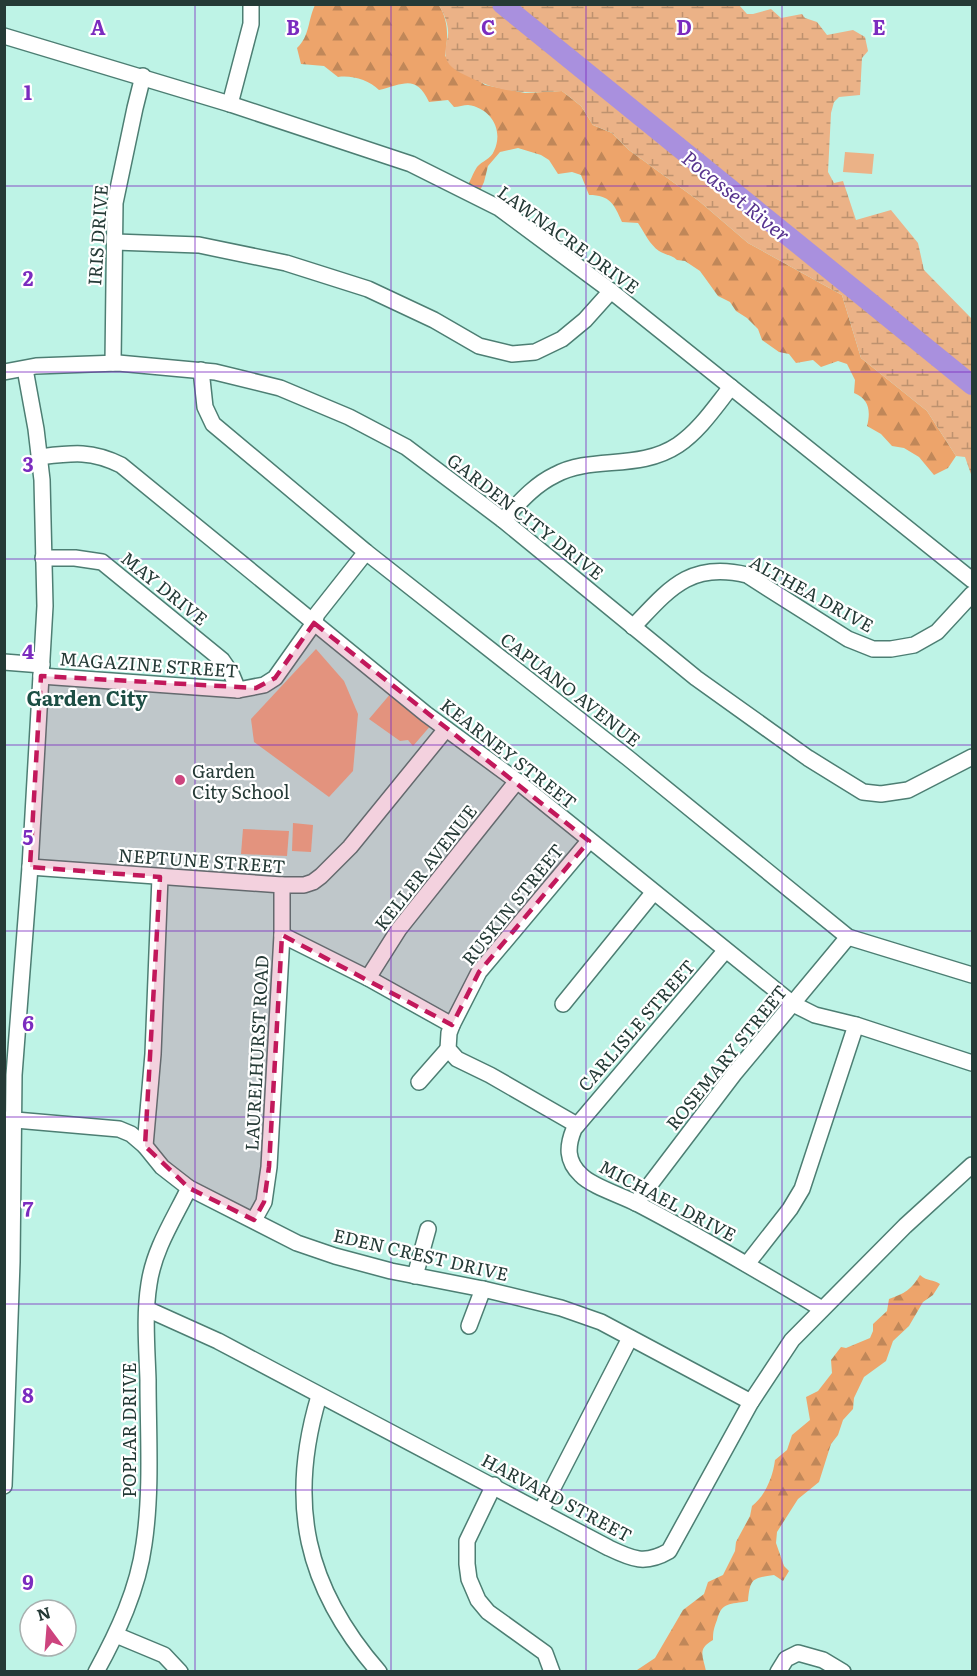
<svg xmlns="http://www.w3.org/2000/svg" width="977" height="1676" font-family="Literata,serif">
  <defs>
    <pattern id="forest-firs" width="22" height="20" patternUnits="userSpaceOnUse" patternTransform="scale(1.5)"><rect width="22" height="20" fill="#eda46b"/><path d="M5 1l3.5 6h-7zM16 11l3.5 6h-7z" fill="#c08759"/></pattern>
    <pattern id="wetland-marsh" width="20" height="14" patternUnits="userSpaceOnUse" patternTransform="scale(1.5)"><rect width="20" height="14" fill="#ebb287"/><path d="M1 5h8M5 5V1M11 12h8M15 12V8" fill="none" stroke="#be926f"/></pattern>
  </defs>
  <rect width="100%" height="100%" fill="#bef3e6"/>
  <g fill="#ebb287">
    <path d="M845,152L874,154L872,174L843,172Z"/>
    <path d="M316,649L344,681L358,714L353,771L329,797L254,742L251,719Z"/>
    <path d="M392,692L432,724L413,746L408,740L400,741L369,719Z"/>
    <path d="M293,823L313,825L311,852L292,851Z"/>
    <path d="M243,829L289,831L287,856L241,854Z"/>
  </g>
  <g fill="url(#forest-firs)">
    <path d="M315,5H439C449,22 448,37 445,56L485,85L525,93L562,91L581,106L593,125L612,133L629,150L699,201L748,243L842,295L861,358L927,411L956,456L948,468L934,475L919,457L904,448L892,446L881,434L867,426C871,411 869,399 854,393L855,380L847,364L838,361L821,367L813,360L796,363L789,354L779,352L762,340L758,329L747,318L736,311L730,302L718,296L700,271L685,261L677,260C672,255 665,255 659,251C650,245 644,232 638,223L622,222C614,204 610,195 589,195L581,175L572,172L558,174L549,160L541,155L518,148L500,152L488,166L484,182L478,195L466,189C470,182 473,173 477,167C482,161 491,159 494,151C504,130 491,108 468,105C464,105 458,107 454,107L448,100L429,102C416,74 404,84 379,90C369,80 352,75 338,77L324,66L301,64L297,48C310,36 308,19 315,5Z"/>
    <path d="M920,1275C928,1282 933,1279 940,1284L933,1295L923,1302L909,1326L893,1341L886,1361L864,1377L854,1398L853,1409L843,1420L838,1435L831,1444L819,1482L798,1499L777,1532L776,1543L784,1566L789,1571L783,1581L774,1575C753,1578 750,1578 748,1601C730,1605 722,1601 717,1620C714,1628 713,1631 713,1640C697,1649 703,1656 706,1671H638L637,1670L655,1658L683,1610L704,1594L708,1582L723,1575L735,1551L736,1542L750,1516L752,1506C765,1496 773,1477 775,1460L787,1450L792,1435L810,1420L806,1397L818,1391L832,1373L831,1360L841,1347L846,1348L870,1338L873,1331V1324L887,1311L889,1299C904,1294 912,1289 920,1275Z"/>
  </g>
  <path fill="url(#wetland-marsh)" d="M439,5H739L747,14H753L771,9L781,18L802,14L805,18L817,22L827,35L853,30L865,37L868,51L862,58L860,95L839,97L834,102L831,113L828,172L834,183L843,181L856,220L891,210L918,243L924,270L972,319V477L965,457L956,456L927,411L861,358L842,295L748,243L699,201L629,150L612,133L593,125L581,106L562,91C523,93 503,94 467,76C459,72 449,68 446,58C444,51 447,43 448,35C449,25 444,14 439,5Z"/>
  <g fill="none" stroke-linecap="round" stroke-linejoin="round">
    <path stroke="#a990de" stroke-width="20" d="M502,4L972,385"/>
    <defs>
      <g id="minor">
        <path d="M4,36L230,104L411,164L499,208L611,291L972,580"/>
        <path d="M230,104L251,24V4"/>
        <path d="M115,242L199,245L286,263L368,289L434,320L479,346L512,354L535,352L562,339L585,320L611,291"/>
        <path d="M113,363L115,203L135,108L143,76"/>
        <path d="M201,370L205,407L213,424L366,552L628,758L848,937L972,975"/>
        <path d="M4,372L36,366L118,363L215,372L280,388L349,417L406,447L503,520L696,678L808,758L863,792L881,794L908,790L972,757"/>
        <path d="M39,457C72,453 91,450 121,465L426,714L517,781L793,1004L815,1015L856,1025L972,1063"/>
        <path d="M503,520C519,503 534,485 555,475C592,455 639,471 678,445C700,430 715,407 731,387"/>
        <path d="M43,558H75L102,562L222,660L231,673L238,690"/>
        <path d="M633,627C669,589 690,561 747,575L848,639L873,649H891L914,645L937,632L972,594"/>
        <path d="M4,662L42,665"/>
        <path d="M41,676L238,690L264,685L275,678L314,623L317,614L366,552"/>
        <path d="M30,867L282,885H304L313,882L321,876L350,847L446,729"/>
        <path d="M160,877L153,1054L145,1146L162,1167L189,1188L297,1243L335,1256L391,1271L483,1289L561,1308L601,1322L751,1402"/>
        <path d="M282,935L368,978L452,1025"/>
        <path d="M725,951L574,1129C567,1146 566,1161 581,1175C591,1186 623,1196 638,1204C701,1237 762,1273 822,1309"/>
        <path d="M368,978L399,929L517,781"/>
        <path d="M563,1004L653,893"/>
        <path d="M419,1082L448,1049"/>
        <path d="M4,1119L119,1129L131,1134L145,1146"/>
        <path d="M577,1125L490,1075L457,1059L448,1049L449,1033L452,1025L479,972L589,841"/>
        <path d="M636,1203L734,1074L848,937"/>
        <path d="M254,1220L264,1202L269,1167L282,935V885"/>
        <path d="M747,1264L790,1209L802,1189L856,1025"/>
        <path d="M415,1276L428,1229"/>
        <path d="M147,1309L218,1341L609,1548C632,1559 645,1565 669,1551L751,1402L792,1340L905,1226L972,1165"/>
        <path d="M469,1326L483,1289"/>
        <path d="M319,1396C287,1503 305,1587 379,1672"/>
        <path d="M494,1485L467,1541V1564L469,1579L478,1600L488,1612L545,1653L552,1672"/>
        <path d="M4,1486L12,1262L14,1075L30,867L45,606L42,480L36,429L25,369"/>
        <path d="M541,1511L630,1338"/>
        <path d="M116,1635L164,1655L180,1672"/>
        <path d="M96,1672C118,1632 138,1589 144,1544C152,1490 148,1434 148,1380C147,1349 144,1315 149,1284C154,1249 174,1219 189,1188"/>
        <path d="M778,1672L786,1659L798,1653L823,1660L843,1672"/>
      </g>
    </defs>
    <use href="#minor" stroke="#4d7e73" stroke-width="18"/>
    <use href="#minor" stroke="#fff" stroke-width="15"/>
  </g>
  <path fill="#c2185b" fill-opacity="0.2" stroke="#c2185b" stroke-width="4.5" stroke-dasharray="12 8" stroke-linejoin="round" d="M314,623L589,841L479,972L452,1025L282,935L269,1167L264,1202L254,1220L189,1188L145,1146L160,877L30,867L41,676L256,688L275,678Z"/>
  <path fill="none" stroke="#7b2cbf" stroke-width="1.5" stroke-opacity="0.55" d="M195,4V1672M391,4V1672M586,4V1672M782,4V1672M4,186H972M4,372H972M4,559H972M4,745H972M4,931H972M4,1117H972M4,1304H972M4,1490H972"/>
  <circle fill="#cd447e" stroke="#fff" stroke-width="2" cx="180" cy="780" r="6"/>
  <g text-anchor="middle" dominant-baseline="central" stroke-width="4.5" stroke-linejoin="round" paint-order="stroke">
    <g font-size="18" fill="#253a36" stroke="#fff">
      <text transform="translate(97 235) rotate(-86)">IRIS DRIVE</text>
      <text transform="translate(569 239) rotate(36)">LAWNACRE DRIVE</text>
      <text transform="translate(526 516) rotate(38)">GARDEN CITY DRIVE</text>
      <text transform="translate(165 588) rotate(39)">MAY DRIVE</text>
      <text transform="translate(812 593) rotate(29)">ALTHEA DRIVE</text>
      <text transform="translate(149 664) rotate(4)">MAGAZINE STREET</text>
      <text transform="translate(571 689) rotate(38)">CAPUANO AVENUE</text>
      <text transform="translate(509 753) rotate(38)">KEARNEY STREET</text>
      <text transform="translate(202 860) rotate(4)">NEPTUNE STREET</text>
      <text transform="translate(425 867) rotate(-52)">KELLER AVENUE</text>
      <text transform="translate(512 904) rotate(-51)">RUSKIN STREET</text>
      <text transform="translate(636 1025) rotate(-49)">CARLISLE STREET</text>
      <text transform="translate(256 1053) rotate(-87)">LAURELHURST ROAD</text>
      <text transform="translate(726 1057) rotate(-51)">ROSEMARY STREET</text>
      <text transform="translate(668 1200) rotate(28)">MICHAEL DRIVE</text>
      <text transform="translate(421 1254) rotate(13)">EDEN CREST DRIVE</text>
      <text transform="translate(128 1430) rotate(-90)">POPLAR DRIVE</text>
      <text transform="translate(557 1497) rotate(28)">HARVARD STREET</text>
    </g>
    <g font-size="18" fill="#253a36" stroke="#fff" text-anchor="start">
      <text x="192" y="770">Garden<tspan x="192" dy="21">City School</tspan></text>
    </g>
    <g font-size="20" font-style="italic" fill="#57338e" stroke="#fff">
      <text transform="translate(737 195) rotate(39)">Pocasset River</text>
    </g>
    <g font-size="20" font-weight="bold" fill="#1c4e44" stroke="#fff">
      <text x="87" y="697">Garden City</text>
    </g>
  </g>
  <g font-size="20" text-anchor="middle" font-weight="bold" fill="#7b2cbf" stroke="#fff" stroke-width="4.5" stroke-linejoin="round" paint-order="stroke">
    <text x="98" y="35">A</text>
    <text x="293" y="35">B</text>
    <text x="488" y="35">C</text>
    <text x="684" y="35">D</text>
    <text x="879" y="35">E</text>
    <text x="28" y="100">1</text>
    <text x="28" y="286">2</text>
    <text x="28" y="472">3</text>
    <text x="28" y="659">4</text>
    <text x="28" y="845">5</text>
    <text x="28" y="1031">6</text>
    <text x="28" y="1217">7</text>
    <text x="28" y="1403">8</text>
    <text x="28" y="1590">9</text>
  </g>
  <rect width="977" height="1676" fill="none" stroke="#253a36" stroke-width="12"/>
  <g transform="translate(48 1628) rotate(344)"><circle r="28" fill="#ffffff" stroke="#a8b0af" stroke-width="1.5"/>
  <path d="M0-4.5L10 22L0 15L-10 22Z" fill="#cd447e"/>
  <text y="-9" font-size="16" font-weight="bold" text-anchor="middle" fill="#253a36">N</text>
  </g>
</svg>
